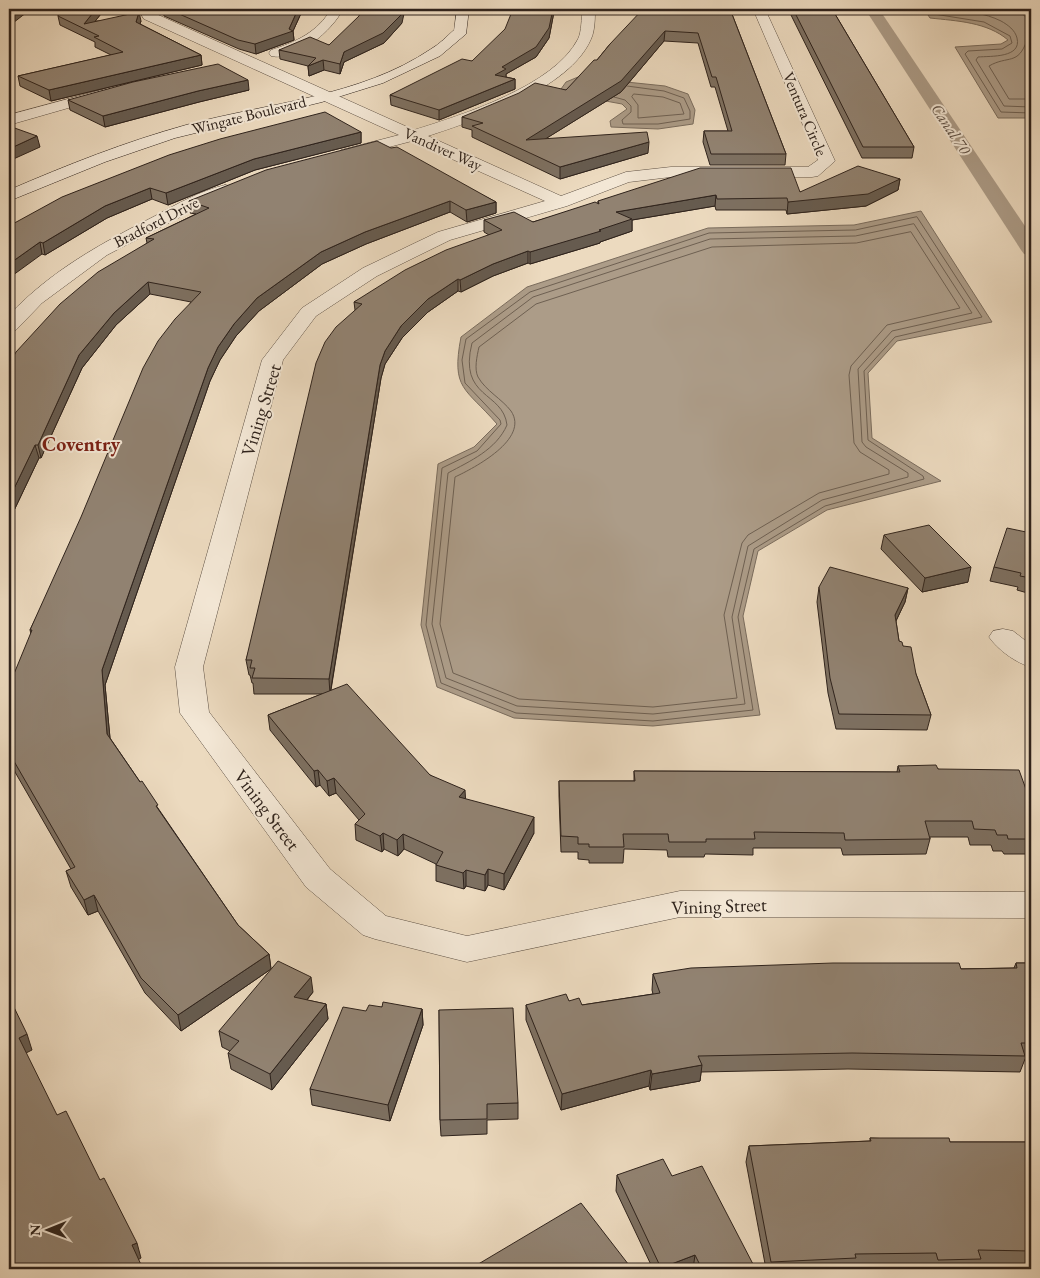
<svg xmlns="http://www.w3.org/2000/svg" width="1040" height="1278" font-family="'EB Garamond',serif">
  <rect width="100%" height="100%" fill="#ecdabf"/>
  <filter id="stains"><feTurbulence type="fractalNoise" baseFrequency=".004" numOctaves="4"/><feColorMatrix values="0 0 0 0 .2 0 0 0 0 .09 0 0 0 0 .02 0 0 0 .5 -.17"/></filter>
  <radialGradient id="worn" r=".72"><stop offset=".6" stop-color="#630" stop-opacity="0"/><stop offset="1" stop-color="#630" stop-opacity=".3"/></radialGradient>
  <g fill="#ac9c88" stroke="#7a6c5d">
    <path d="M924,9H1018L1031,23V118H998L955,47L1001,44L1008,40C987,22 957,21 930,18Z"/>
    <path d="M578,77L665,86L688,94L695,110L693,124L658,129L611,127L610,121L627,109L622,104L589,98L561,89L566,82Z"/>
    <path d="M921,211L992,322L897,341L868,373L872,438L941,481L827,510L758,551L743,616L760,715L653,726L514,718L437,687L421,625L438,464L474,447L497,424C465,387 451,390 461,337L527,287L708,228L854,225Z"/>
  </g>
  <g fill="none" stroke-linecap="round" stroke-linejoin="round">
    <g stroke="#6e6052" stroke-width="1">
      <path d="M930,9L934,14L984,22L1010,36L1012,43L1002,49L968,51L965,54L1001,112L1031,113"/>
      <path d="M948,9C966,11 985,13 1001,21C1008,25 1015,30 1017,38C1022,58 991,56 978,57L976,60L1004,106L1031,107"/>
      <path d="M1031,39L1027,40C1018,66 1008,55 989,66L1009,99H1031"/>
      <path d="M634,94L663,97L680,103L684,114L638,118V105L632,97Z"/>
      <path d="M614,97L625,100L631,106V112L622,120L623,124H658L690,119V111L684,98L664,91L627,86"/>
      <path d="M917,217L982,317L895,337L864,371L868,440L923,476L924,479L825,506L754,549L738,617L753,710L653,721L516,713L441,683L426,625L442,468L477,451L501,424L500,420L465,383L462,360L466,339L530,292L709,233L855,230Z"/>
      <path d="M914,224L972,313L892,331L858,369L862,442L866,447L908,473V477L822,500L748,546L732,617L745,704L653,714L517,706L446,678L432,624L448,473C470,461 496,450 507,425C503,391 458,399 472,343L533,297L710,239L855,236Z"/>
      <path d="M911,232L960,308L887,325L851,366L849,375L854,443L860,452L889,470V474L819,493L748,535L742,543L724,615L737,698L653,707L519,699L453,673L440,624L455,477C474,468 530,439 511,411C502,399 486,391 478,377C474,369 477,356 479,347L536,304L712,247L856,243Z"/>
    </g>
    <path fill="#ac9c88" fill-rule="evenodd" d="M865,9H879L1031,235V256L1024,254L1021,250Z"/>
    <defs>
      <g id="street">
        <path d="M138,9H150L154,13L414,130C462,115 554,86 578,39C582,31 581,18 583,9H595C595,17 595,31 591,39C570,89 476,120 428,136L561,196L626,172L671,167H808L818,160L753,9H765L835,161L818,176L812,177H671L629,182L567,206L450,240L377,276L316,316L283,360L203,667L209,712L330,869L386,916L467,936L680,891L1031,892V918L680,917L467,962L375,939L363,935L306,887L180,713L175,667L262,360L302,308L363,268L438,232L545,201L412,141L347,158L341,156L339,153L341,150L399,135L144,19Z"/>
        <path d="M331,9H343C333,30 296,62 271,56L269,53L271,50C296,42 318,32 331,9Z"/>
        <path d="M105,89L110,90L112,93L110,96L9,125V115Z"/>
        <path d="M225,185L231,186L234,190L231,194L209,202L107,255L42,303L16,330L9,332V315C52,270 100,244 155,216C177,204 200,191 225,185Z"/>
        <path d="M1003,629L1013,631L1031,645V667C1016,663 998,650 989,637L993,631Z"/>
      </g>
      <path id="secondary" d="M457,9H469L466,34L440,56L383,83L322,102L175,138L105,162L9,201V190C67,165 125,142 186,125C267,103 360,97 431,49C440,44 447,36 454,30Z"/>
    </defs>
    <use href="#street" stroke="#5e5145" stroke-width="1"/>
    <use href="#secondary" stroke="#2f231c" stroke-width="1"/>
    <use href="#street" fill="#f3e7d5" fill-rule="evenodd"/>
    <use href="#secondary" fill="#f3e7d5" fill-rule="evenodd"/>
  </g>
  <g fill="#7d7061" stroke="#2f231c">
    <path d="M61,9H105L95,21H141L140,24L201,55L202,65L51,101L20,86L18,76L111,55L95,47V42L60,25L58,16Z"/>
    <path d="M163,9H303L293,31L294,40L256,54L239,49L164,16Z"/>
    <path d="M554,9L553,17L549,38L536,57L506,74V77L515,79V89L439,120L391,105L390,95L472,61Z"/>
    <path d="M730,9L786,154L785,165H710L703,142L704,131H728L715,87H711L698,43L664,41L621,92L545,139L648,153L560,179L472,137V130L462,127V117L566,90L597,60L610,44Z"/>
    <path d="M788,9H832L914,147L912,158H862Z"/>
    <path d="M402,23L384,43L344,62L340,74L324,70L309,76L308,66L280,59L279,50L329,45Z"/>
    <path d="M249,90L199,102L105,127L70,110L68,100Z"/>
    <path d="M361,132V143L255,170L168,205L152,199L107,218L45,255L42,254L9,226Z"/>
    <path d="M391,148L496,202V213L467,222L450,212L366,244L322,264L259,311L236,336L220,360L210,381L105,685L110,738L238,925L269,954L271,969L181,1031L145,993L98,911L88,915L71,887L66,871L71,869L15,772L11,756L31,634L30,630L191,302L150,294L116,325L82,368L41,458H39L9,521V365L147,243L146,238L196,214L190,213L189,201Z"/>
    <path d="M900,179L898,190L866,206L787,214L786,210H716L715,206L632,220V231L600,242V243L530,264L528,263L493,276L461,292L458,291L428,312L402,338L385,364L381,378L331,690L430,775L465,799L534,833L504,890L488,885L485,891L466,886L464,889L436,881V864L404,849L398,856L384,849L382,852L356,840L355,824L359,820L336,793L329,796L320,785L316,787L270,730L268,715L322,694H254L253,683H252L250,675H249L246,660L355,310L354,302L489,235L484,232V220L533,222L598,203V201L800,192Z"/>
    <path d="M1031,533V594L1017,590L1018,587L990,581L994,567Z"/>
    <path d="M884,535L968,582L922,592L881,549Z"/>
    <path d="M819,587L908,588L905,602L896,621L899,641L903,646L916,674L931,715L927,730L836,729L828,693L817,602Z"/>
    <path d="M898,766L938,769L1031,803V854H1004L1002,851H993L991,845H970L968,837H930V839L926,854L843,855L841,848H753V855L705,854L704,857H668L667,850L624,849L623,863H589V860L578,859V852H561L559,796V781H634V771L897,772Z"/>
    <path d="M1016,963H1031V1059H1025L1020,1072L848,1069L701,1072L700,1081L650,1090L649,1086L561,1110L526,1020V1005L569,1001L582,1005L653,994L652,990L653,974L1014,968Z"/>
    <path d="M313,992L307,1000L326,1004L328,1019L272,1090L231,1069L228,1053L230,1051L222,1047L219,1031Z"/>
    <path d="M382,1007L422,1009L423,1025L390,1121L312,1105L310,1089L366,1011Z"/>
    <path d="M439,1010L518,1103V1119L487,1120V1134L441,1136L440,1120Z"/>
    <path d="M870,1138L950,1142H1031V1266L979,1265L977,1269H931V1268L856,1269H766L746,1162L749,1146L870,1141Z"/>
    <path d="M617,1175L672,1176L754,1266V1269H653L616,1191Z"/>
  </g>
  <g fill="#665b4f" stroke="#2f231c">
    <path d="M17,9H31L9,26V15Z"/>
    <path d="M96,9H105L88,30L84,24Z"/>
    <path d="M298,9H303L293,31L294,40L256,54L255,44L289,29Z"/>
    <path d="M403,9H405L402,23L384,43L344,62L340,74V64L344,52Z"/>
    <path d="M554,9L553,17L549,38L536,57L506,74V79L495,75Z"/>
    <path d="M616,9H624L616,14Z"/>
    <path d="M139,12L141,21L137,31L136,22Z"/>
    <path d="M665,31L664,41L621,92L526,151V140Z"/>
    <path d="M201,55L202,65L51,101L49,90Z"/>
    <path d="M323,60L324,70L309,76L308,66Z"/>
    <path d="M515,79V89L439,120V110Z"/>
    <path d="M248,80L249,90L199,102L105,127L103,116L198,91Z"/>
    <path d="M361,132V143L255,170L168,205L166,193L254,159Z"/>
    <path d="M37,136L40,147L9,161V149Z"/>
    <path d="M649,142L648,153L560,179V167Z"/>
    <path d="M900,179L898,190L866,206L787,214L788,202Z"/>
    <path d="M150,188L152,199L107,218L45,255L43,243L105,206Z"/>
    <path d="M716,195L715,206L632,220V231L600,242V243L530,264V252L599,230L616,212Z"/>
    <path d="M450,201V212L366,244L322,264L259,311L236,336L220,360L210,381L105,685L111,749L107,734L102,670L208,368L218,347L234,324L257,298L321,252L365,232Z"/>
    <path d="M496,202V213L467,222L466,210Z"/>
    <path d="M40,242L42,254L9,278V264Z"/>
    <path d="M528,251V263L493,276L461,292L460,280L493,264Z"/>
    <path d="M458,279V291L428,312L402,338L385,364L381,378L330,694L329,679L380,365L385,351L401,326L428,299Z"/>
    <path d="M148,282L150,294L116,325L82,368L41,458L38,445L79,355L114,313Z"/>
    <path d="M35,445L39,458L9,521V499Z"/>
    <path d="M971,567L968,582L922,592L925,578Z"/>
    <path d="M908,588L905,602L892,629L895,615Z"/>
    <path d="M318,770L320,785L316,787L314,771Z"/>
    <path d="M334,778L336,793L329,796L327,781Z"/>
    <path d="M465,790L466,806L459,797Z"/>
    <path d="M534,817V833L504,890V874Z"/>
    <path d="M383,833L384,849L382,852L380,836Z"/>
    <path d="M403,834L404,849L398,856L397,840Z"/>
    <path d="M488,869V885L485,891V875Z"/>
    <path d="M466,870V886L464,889L463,873Z"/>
    <path d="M94,895L98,911L88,915L84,900Z"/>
    <path d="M269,954L271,969L181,1031L178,1015Z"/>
    <path d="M311,977L313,992L296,1013L294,997Z"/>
    <path d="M9,979L11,987L9,988Z"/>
    <path d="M326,1004L328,1019L272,1090L270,1074Z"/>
    <path d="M422,1009L423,1025L390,1121L388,1105Z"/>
    <path d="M27,1034L32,1050L24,1054L19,1038Z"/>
    <path d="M702,1065L700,1081L650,1090L652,1074Z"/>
    <path d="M651,1070L649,1086L561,1110L562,1094Z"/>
    <path d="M137,1243L141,1258L136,1261L132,1245Z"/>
    <path d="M695,1255L693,1269H661V1268Z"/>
    <path d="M754,1266V1269H745Z"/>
  </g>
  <g fill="#918271" stroke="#2f231c">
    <path d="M9,9H17L9,15Z"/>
    <path d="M61,9H96L84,24L139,12L136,22L201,55L49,90L18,76L123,52L94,37L99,36L58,16Z"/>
    <path d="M168,9H298L289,29L293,31L255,44L238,40Z"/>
    <path d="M362,9H403L402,14L383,33L344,52L340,64L323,60L308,66L316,58L279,50L310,37L329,45L359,16Z"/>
    <path d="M513,9H553L549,28L536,47L502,67L506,69L495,75L515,79L439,110L390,95L462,59L472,61L505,29Z"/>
    <path d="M643,9H730L786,154H711L704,131H732L716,77H712L698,33L665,31L621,81L526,140L647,132L649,142L560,167L472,126L483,123L462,117L519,93L535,83L566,90L594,60H597L610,44Z"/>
    <path d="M793,9H832L914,147H863Z"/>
    <path d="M218,64L248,80L198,91L103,116L68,100L133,82Z"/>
    <path d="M325,112L361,132L254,159L166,193L150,188L105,206L43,243L40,242L9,264V226L62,197L169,155L220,139Z"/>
    <path d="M9,126L37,136L9,149Z"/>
    <path d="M377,141L391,148L397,147L496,202L466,210L450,201L365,232L321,252L257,298L234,324L218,347L208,368L102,670L107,734L140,782L142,781L158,805L156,806L238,925L269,954L178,1015L141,978L94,895L84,900L66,871L75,867L11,756L9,686L32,630H30L81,517L143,368L158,341L175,319L201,292L148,282L114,313L79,355L38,445H35L9,499V365L16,352L60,304L98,272L154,239L146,238L209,208L189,201L266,170Z"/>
    <path d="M858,166L900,179L868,194L788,202L787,198L717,199L716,195L616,212L632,219L599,230L601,231L530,252L528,251L493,264L460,280L458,279L428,299L401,326L385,351L380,365L329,679L252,678L255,668H250L252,660H246L316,363L325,342L336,327L362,304L354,302L405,270L446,250L502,230L484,220L514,212L533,222L595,202L599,204L598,201L700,168H791L800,192Z"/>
    <path d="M929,525L971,567L925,578L884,535Z"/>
    <path d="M1007,528L1031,533V578L1020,576L1021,573L994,567Z"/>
    <path d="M830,567L908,588L895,615L899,641L902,642L903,646L911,647L916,674L931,715L839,714L830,678L819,587Z"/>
    <path d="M347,684L430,775L465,790L459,797L534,817L504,874L488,869L485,875L466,870L463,873L436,865L443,852L403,834L397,840L383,833L380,836L355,824L365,814L334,778L327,781L318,770L314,771L268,715Z"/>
    <path d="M936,765L938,769L1019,770L1031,803V839H1008L1007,835H997L995,830L974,829L972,821H925L930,839L845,840L844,833L754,832L755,839H706V842H669L668,834H623L624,847H589V844H578V837L561,836L559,781H635L634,771L900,772L898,766Z"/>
    <path d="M278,961L311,977L294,997L326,1004L270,1074L228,1053L239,1041L219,1031Z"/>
    <path d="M833,963H959L961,969L1017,968L1016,963H1031V1043H1021L1025,1056L852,1053L698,1056L702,1065L652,1074L651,1070L562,1094L526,1005L566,994L569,1001L579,998L582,1005L660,993L653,974L691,968Z"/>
    <path d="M9,997L27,1034L19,1038L57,1115L66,1111L100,1180L104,1178L137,1243L132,1245L143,1269H9Z"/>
    <path d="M383,1002L422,1009L388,1105L310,1089L343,1007L366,1011L369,1005L382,1007Z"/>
    <path d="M513,1008L518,1103L487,1104V1119L440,1120L439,1010Z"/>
    <path d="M870,1138H949L950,1142H1031V1251L978,1250L981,1259L938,1260L936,1253L855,1254L856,1258L771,1262L749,1146L871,1141Z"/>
    <path d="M663,1159L672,1176L702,1166L754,1266L745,1269H702L695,1255L661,1268L617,1175Z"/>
    <path d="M581,1203L632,1269H470Z"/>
  </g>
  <g text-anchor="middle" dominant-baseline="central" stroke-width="4" stroke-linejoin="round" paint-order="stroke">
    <g font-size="16" fill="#2f231c" stroke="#f3e7d5">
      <text transform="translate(805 114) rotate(67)">Ventura Circle</text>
      <text transform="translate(249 115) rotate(-14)">Wingate Boulevard</text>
      <text transform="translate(443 149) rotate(24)">Vandiver Way</text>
      <text transform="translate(156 222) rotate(-27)">Bradford Drive</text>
    </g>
    <g font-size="16" font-style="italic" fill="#5b4d42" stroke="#f3e7d5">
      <text transform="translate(951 129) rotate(56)">Canal 70</text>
    </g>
    <g font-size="19" fill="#2f231c" stroke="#f3e7d5">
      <text transform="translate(261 410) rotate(-73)">Vining Street</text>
      <text transform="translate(267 810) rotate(53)">Vining Street</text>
      <text transform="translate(719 906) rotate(-2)">Vining Street</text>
    </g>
    <g font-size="20" font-weight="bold" fill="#7a1f14" stroke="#f3e7d5">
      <text x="81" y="444">Coventry</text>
    </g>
  </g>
  <rect width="1040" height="1278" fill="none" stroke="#ecdabf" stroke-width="30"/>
  <rect x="10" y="10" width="1020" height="1258" fill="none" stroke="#2f231c" stroke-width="2.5"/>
  <rect x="15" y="15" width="1010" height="1248" fill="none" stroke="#2f231c"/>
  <g transform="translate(48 1230) rotate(269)" stroke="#f3e7d5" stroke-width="4" paint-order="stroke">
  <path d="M0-4L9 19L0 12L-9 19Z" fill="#2f231c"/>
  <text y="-8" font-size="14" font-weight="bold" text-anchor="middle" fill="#2f231c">N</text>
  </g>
  <rect width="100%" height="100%" filter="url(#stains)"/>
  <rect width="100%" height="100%" fill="url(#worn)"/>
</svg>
